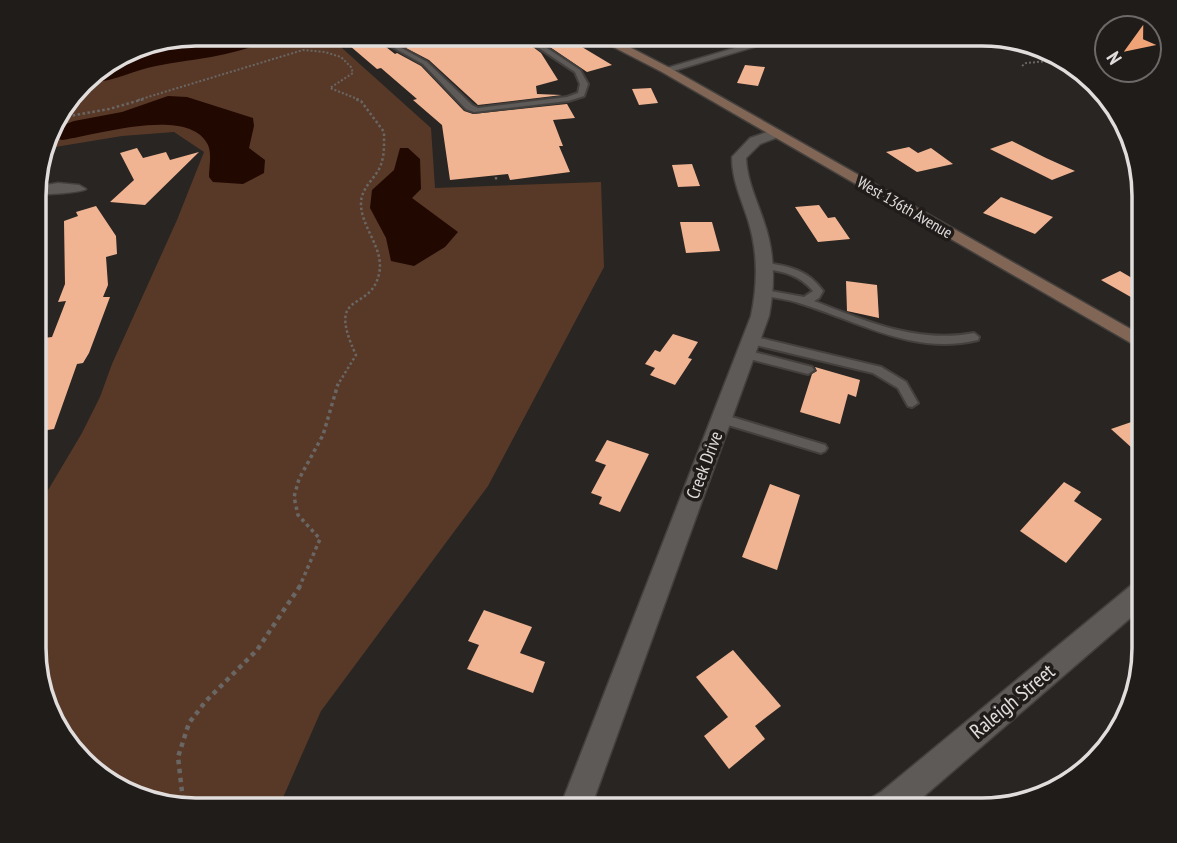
<svg xmlns="http://www.w3.org/2000/svg" width="1177" height="843" font-family="'PT Sans Narrow',sans-serif">
  <rect width="100%" height="100%" fill="#292523"/>
  <path fill="#583927" d="M333,40L431,128L435,188L601,182L604,267L488,486L321,711L278,809H186L97,776L55,728L35,668V512L82,433L100,397L112,364L177,220L204,152L174,132L122,136L43,149L55,115L89,73L143,42Z"/>
  <g fill="#210800">
    <path d="M263,41L257,45C221,58 193,59 156,66C132,70 108,86 82,81L89,73L143,42Z"/>
    <path d="M168,96L187,97L253,118L254,126L249,148L265,160L264,173L243,184L213,182L209,177C209,167 212,154 208,145C189,105 94,136 62,140L50,136L53,129L74,121L122,112Z"/>
    <path d="M400,148H408L420,159L421,189L412,198L458,232L445,247L414,266L391,261L386,238L370,208L372,190L394,170Z"/>
  </g>
  <g fill="#f1b492">
    <path d="M521,38L541,53L558,80L536,86L537,94L562,95L478,105L429,60L406,48L421,39Z"/>
    <path d="M553,38H567L612,65L587,72L544,43Z"/>
    <path d="M343,40H377L395,54L397,53L421,66L464,111L473,114L567,104L575,118L553,120L563,146H559L570,172L510,180L508,174L450,180L442,125L413,100L417,99L381,68L377,69Z"/>
    <path d="M745,65L765,67L758,86L737,83Z"/>
    <path d="M651,88L658,103L639,105L632,89Z"/>
    <path d="M1012,141L1046,158L1075,171L1052,180L990,149Z"/>
    <path d="M909,147L918,153L931,148L953,164L917,172L886,152Z"/>
    <path d="M137,148L143,158L166,152L170,160L199,152L145,205L110,202L134,180L120,153Z"/>
    <path d="M692,164L700,186L678,187L672,165Z"/>
    <path d="M1001,197L1053,217L1035,234L983,213Z"/>
    <path d="M819,205L828,218L835,217L850,239L818,242L795,207Z"/>
    <path d="M96,206L116,236L117,254L106,257L108,285L103,297H110L89,353L83,363L77,364L54,429L35,432V356L43,338L52,337L66,301L58,302L65,284L64,221L78,216L76,212Z"/>
    <path d="M680,222H712L720,251L686,253Z"/>
    <path d="M1120,271L1132,278L1143,272V304L1101,280Z"/>
    <path d="M846,281L877,285L879,318L847,311Z"/>
    <path d="M673,334L698,342L688,358L692,359L675,385L650,375L655,368L645,364L655,350L660,352Z"/>
    <path d="M815,367L860,380L856,397L848,394L840,424L800,412L812,374L817,371Z"/>
    <path d="M1143,418V458L1111,429Z"/>
    <path d="M607,440L649,454L620,512L599,504L602,497L591,493L606,465L595,461Z"/>
    <path d="M1064,482L1081,492L1074,501L1102,519L1066,563L1020,531Z"/>
    <path d="M770,484L800,495L777,570L742,557Z"/>
    <path d="M484,610L532,627L520,653L545,662L533,693L467,669L479,645L468,641Z"/>
    <path d="M733,650L781,706L755,726L765,739L729,769L704,736L728,717L696,677Z"/>
  </g>
  <g fill="none" stroke-linecap="round" stroke-linejoin="round">
    <defs>
      <g id="lane">
        <path d="M524,38H532L580,70L588,84L584,96L568,101L474,112L466,109L423,64L380,40H387L427,62L472,105L478,108L567,97L578,93L580,84L575,72Z"/>
        <path d="M766,263C790,266 809,271 823,291L819,298L814,301C865,321 918,344 974,333L979,337L978,340C914,356 858,321 799,303C787,299 774,298 761,295L760,293L765,290L804,297L813,291C799,274 783,272 763,268L761,266Z"/>
        <path d="M751,336L881,367L906,382L918,403L912,407L908,406L898,388L873,373L747,343L746,340Z"/>
        <path d="M746,350L812,367L814,370L808,374L742,357L740,354L742,351Z"/>
        <path d="M722,414L825,445L827,448L825,451L821,453L718,422L716,419L718,416Z"/>
      </g>
      <g id="street">
        <path d="M775,36H791L670,72L660,70Z"/>
        <path d="M530,38H550L532,44L527,41Z"/>
        <path d="M776,129L783,133L781,136L760,144L746,158C747,181 757,200 764,222C775,253 775,284 769,316L590,810H559L751,316C758,283 758,252 748,220C741,198 732,180 732,157L750,138Z"/>
        <path d="M58,183L79,185L86,189C81,193 46,194 35,195V187Z"/>
        <path d="M1143,580V607L908,810H864L869,799L881,792L1134,583Z"/>
      </g>
      <path id="secondary" d="M610,37L670,68L1143,336V350L662,72L596,38Z"/>
    </defs>
    <use href="#lane" stroke="#43403e" stroke-width="4"/>
    <use href="#street" stroke="#43403e" stroke-width="3"/>
    <use href="#secondary" stroke="#43403e" stroke-width="3"/>
    <g stroke="#6a6664" stroke-width="2" stroke-dasharray="2 2" stroke-linecap="butt">
      <path d="M1022,66L1026,63L1060,60"/>
      <path d="M138,100L303,50L325,52L341,57L351,67L353,73L330,88L360,100"/>
    </g>
    <g stroke="#6a6664" stroke-width="2.5" stroke-dasharray="2.5 2.5" stroke-linecap="butt">
      <path d="M53,119L109,109L144,99"/>
      <path d="M496,177V181"/>
      <path d="M337,386L356,355C325,288 370,314 379,274C385,248 360,227 361,202C362,188 373,180 379,169C385,157 384,145 384,132L361,101L355,99"/>
    </g>
    <path stroke="#6a6664" stroke-width="3.5" stroke-dasharray="3.5 3.5" stroke-linecap="butt" d="M299,588L320,539L298,515L294,497L299,479L323,435L338,384"/>
    <path stroke="#6a6664" stroke-width="4.5" stroke-dasharray="4.5 4.5" stroke-linecap="butt" d="M184,809L178,757L189,723L206,701L257,650L300,586"/>
    <use href="#lane" fill="#5e5a58" fill-rule="evenodd"/>
    <use href="#street" fill="#5e5a58" fill-rule="evenodd"/>
    <use href="#secondary" fill="#816555" fill-rule="evenodd"/>
  </g>
  <g text-anchor="middle" dominant-baseline="central" stroke-width="7" stroke-linejoin="round" paint-order="stroke">
    <g font-size="16" fill="#e0dddc" stroke="#1f1c1a">
      <text transform="translate(905 207) rotate(30)">West 136th Avenue</text>
    </g>
    <g font-size="18" fill="#e0dddc" stroke="#1f1c1a">
      <text transform="translate(704 465) rotate(-69)">Creek Drive</text>
    </g>
    <g font-size="21" fill="#e0dddc" stroke="#1f1c1a">
      <text transform="translate(1012 701) rotate(-40)">Raleigh Street</text>
    </g>
  </g>
  <path d="M0 0H1177V843H0ZM196 46H982A150 150 0 0 1 1132 196V648A150 150 0 0 1 982 798H196A150 150 0 0 1 46 648V196A150 150 0 0 1 196 46Z" fill="#1f1c1a" fill-rule="evenodd"/>
  <path fill="none" stroke="#e0dddc" stroke-width="3.5" d="M196 46H982A150 150 0 0 1 1132 196V648A150 150 0 0 1 982 798H196A150 150 0 0 1 46 648V196A150 150 0 0 1 196 46Z"/>
  <g transform="translate(1128 49) rotate(237)"><circle r="33" fill="#1f1c1a" stroke="#6c6968" stroke-width="2"/>
  <path d="M0-5L12 26L0 18L-12 26Z" fill="#efa377"/>
  <text y="-10" font-size="19" font-weight="bold" text-anchor="middle" fill="#e0dddc">N</text>
  </g>
</svg>
